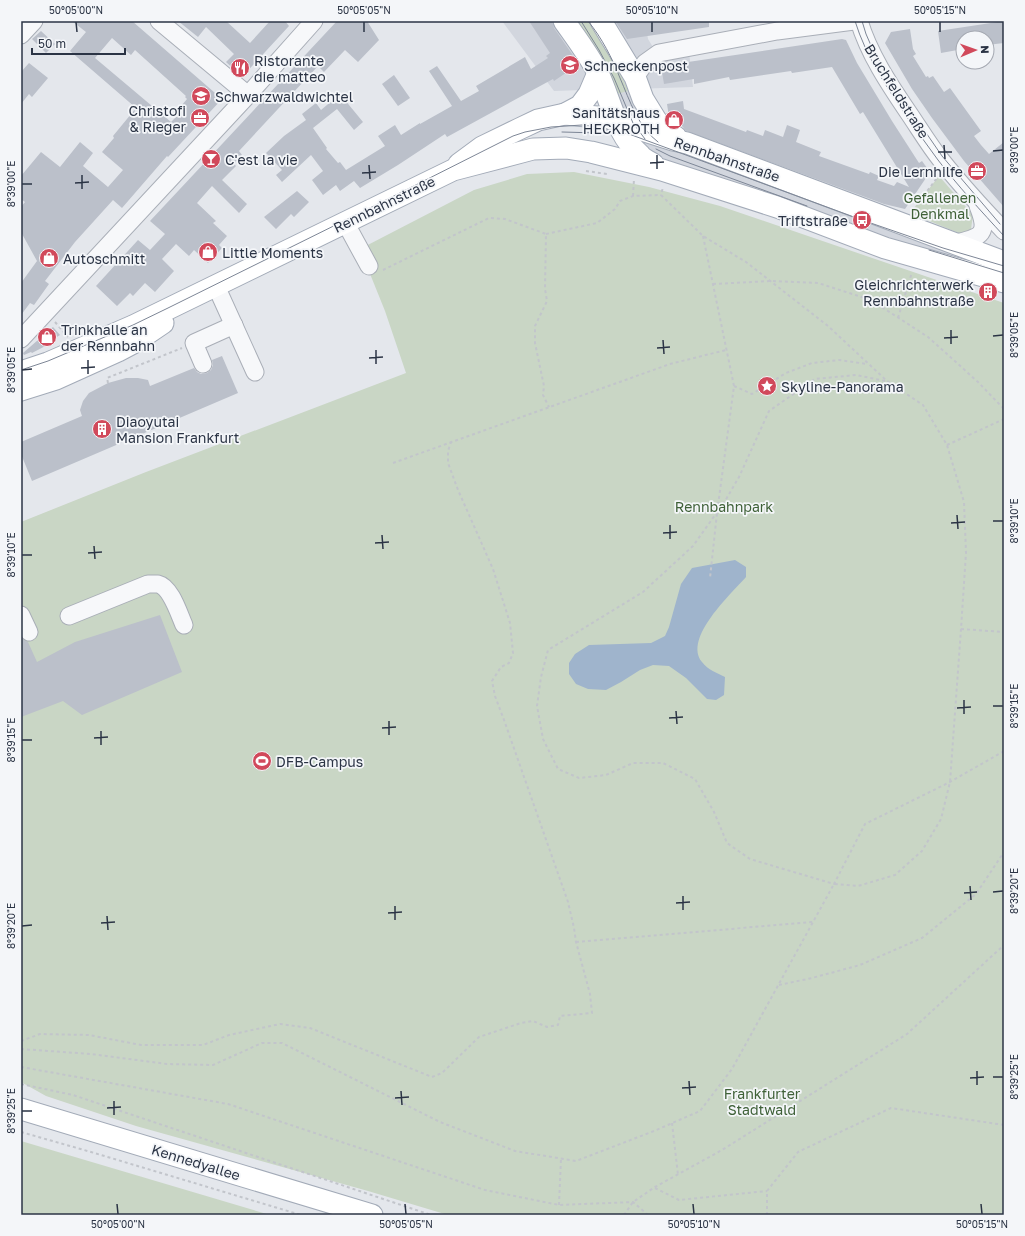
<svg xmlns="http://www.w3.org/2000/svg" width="1025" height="1236" font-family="'Golos Text',sans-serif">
  <rect width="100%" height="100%" fill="#e4e7ec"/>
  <g fill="#d2d6de">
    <path d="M502,21H645L648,39L659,57L689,52L693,87L633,89L637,104L636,119L623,120L612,89L554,91Z"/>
    <path d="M645,132L913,231L1004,276L918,252L671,166L639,144Z"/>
  </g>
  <g fill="#c9d6c5">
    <path d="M577,21H591L614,59L628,91L617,94L597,52Z"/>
    <path d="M574,172L649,187L720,206L1004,303V1215H448L368,1191L136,1126L46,1096L21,1082V522L146,472L406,373L385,311L360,249L474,190L527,174Z"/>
    <path d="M939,176L973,215L971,229L961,234L910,213Z"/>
    <path d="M21,1141L270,1215H21Z"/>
  </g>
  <path fill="#9fb4cc" d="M735,560L746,567V577C731,594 683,638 702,662C708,670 717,673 725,677L724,695L716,700L707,699L686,678L669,666L653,665L640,670L621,682L606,690L588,689L576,684L569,674V663L575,654L589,645L651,643L665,636L669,627L681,584L692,568Z"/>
  <g fill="#bbc0ca" fill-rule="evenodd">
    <path d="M72,21H132L222,99L168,157L167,156L122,208L113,200L75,242L45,281L49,284L34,305L30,303L21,315V283L37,261L21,232V207L25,202L21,199V176L41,152L60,167L80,142L93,153L83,166L108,187L123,170L102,152L114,138L113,136L136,108L70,51L86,32ZM112,38L131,55L135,50L186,96L185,97L187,99L182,105L185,108L171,122L95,58Z"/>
    <path d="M178,21H226L250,43L270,21H285L289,26L242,77L226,62L234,54L206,27L198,37Z"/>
    <path d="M337,21H367L379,40L358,62L345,50L324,72L318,66L239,151L242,155L234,164L236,166L222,180L247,204L239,213L212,186L197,203L216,221L213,223L227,236L219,245L222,248L208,263L194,250L189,256L176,244L162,259L174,271L155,292L145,283L133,296L130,293L117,306L96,286L138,240L150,250L165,234L150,221Z"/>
    <path d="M529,21H552L554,28L579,64L554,81L553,79L447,137L445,134L398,165L360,188L354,181L340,191L336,185L323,195L312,180L323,171L311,155L282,182L276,175L282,170L266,153L284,136L306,120L302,114L316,103L321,110L340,94L363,122L354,130L337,109L313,128L327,148L326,149L338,163L340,162L346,170L385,146L378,136L395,125L401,135L420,123V124L452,106L429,71L437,66L461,101L479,91L476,86L525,57L531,69L548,58L546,56L550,53Z"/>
    <path d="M615,21H709V27L627,39Z"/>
    <path d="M1004,21V43L987,45V38H963V49L941,53L938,31Z"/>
    <path d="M910,29L913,49L916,54L913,56L926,77L928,76L929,78L933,76L944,92L950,88L981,131L974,136L981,145L989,154L1004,142V207L964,161L932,118L912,89L885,43L891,32Z"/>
    <path d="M41,31L55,44L46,53L32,39Z"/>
    <path d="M842,39L846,40L857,63L892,121L919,163L922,161L930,172L905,209L884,204L686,131L682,126L673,122L669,117L667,104L683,101L684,109L746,132L747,130L763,136L765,130L783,137L787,125L800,130L796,142L821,152L819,156L869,174L870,172L879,176L877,180L894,186L897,182L909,187L863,112L860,114L832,67L792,73L791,71L730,80L729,77L694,84V79L664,84L661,66Z"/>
    <path d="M29,63L48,78L32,97L29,94L21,104V72Z"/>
    <path d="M394,75L410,98L398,106L382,84Z"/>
    <path d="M297,191L309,202L294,217L291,214L276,229L264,217Z"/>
    <path d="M53,327L60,335L52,340L53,342L32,353L31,352L24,355L23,353Z"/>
    <path d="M222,356L238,393L32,481L21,454V442L82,416L80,410L83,401L89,393L108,383L126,378H138L148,380L150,386L194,368L197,372L201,374L207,373L211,370L213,365L212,360Z"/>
    <path d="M160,615L182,672L82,715L63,701L21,717V638L24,640L28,642L37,662L75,642Z"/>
  </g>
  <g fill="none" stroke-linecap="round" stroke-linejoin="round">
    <defs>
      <g id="minor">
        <path d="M159,21L248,95"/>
        <path d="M859,21C869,54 889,84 908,112C919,128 929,145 941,160C961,185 982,208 1004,231"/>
        <path d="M21,35L34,21"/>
        <path d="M635,77L645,63L659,53L777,31L854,21"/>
        <path d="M345,222L369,266"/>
        <path d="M956,243C982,237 989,234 978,206"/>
        <path d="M216,286L255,372"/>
        <path d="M21,339L248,95L314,21"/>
        <path d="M203,364L194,343L234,325"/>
        <path d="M21,615L29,632"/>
        <path d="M69,616L148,584C151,584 155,584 158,584C171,587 179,614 184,625"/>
      </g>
      <g id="major">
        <path d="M564,21C576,38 589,55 598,73C611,101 616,134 640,155C643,159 648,161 653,164"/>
        <path d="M601,21L635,77L643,99L656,120L665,131L676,137"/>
        <path d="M565,114L580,106L589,94L598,73"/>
        <path d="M459,164L482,147L519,129L538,120L565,114L597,117L617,122L673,140L687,143L1004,262"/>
        <path d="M21,372L48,363L133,326L453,170L533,149L566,148L591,152L662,170L777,207L885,248L1004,282"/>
        <path d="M21,390L56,379L118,351L135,342L163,323"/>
        <path d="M21,1109L372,1215"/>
      </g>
    </defs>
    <use href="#minor" stroke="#a9aeb7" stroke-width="19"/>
    <use href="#major" stroke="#a3abb8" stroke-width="23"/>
    <g stroke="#c2c5cb" stroke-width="2" stroke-dasharray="3 3" stroke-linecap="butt">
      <path d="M586,171L607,174"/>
      <path d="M633,196L634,179"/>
      <path d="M913,210L937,178"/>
      <path d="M546,234L597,223L615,209L620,201L633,196L661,195"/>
      <path d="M703,236L734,386L717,513L710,578"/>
      <path d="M383,270L489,218L505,219L546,234L545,289L547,301L535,326V343L544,386L543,395L549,407"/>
      <path d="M713,284L771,281L818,283L871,300L928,337L978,382L1004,409"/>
      <path d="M898,318L912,272"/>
      <path d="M55,322L68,337"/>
      <path d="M885,381L856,375L815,379L769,411L739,477L725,501L693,546L643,592L548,650L541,677L537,706L543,739L558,769L579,778L606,775L633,763H663L695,779L714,812L727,843L750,859L834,884L865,824L950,782L1004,751"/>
      <path d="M108,383L107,378L182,348"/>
      <path d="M734,386L752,394L786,373L812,363L839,360L867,364"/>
      <path d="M947,445L1004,419"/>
      <path d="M393,463L670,364L726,350"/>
      <path d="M961,629L1004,632"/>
      <path d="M576,942L813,922"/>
      <path d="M1004,945V950"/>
      <path d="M779,985L812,978L860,965L922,938L976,894L1004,852"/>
      <path d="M21,1041L40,1034L89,1035L141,1045H203L229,1035L280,1024L310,1028L432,1077L442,1073L479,1037L521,1023L533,1021L547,1027L558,1025L560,1016L592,1013L590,994L576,942L574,928L568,902L504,720L495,696L492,681L501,667L509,663L513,653L510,623L493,569L458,490L448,463V451L451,442"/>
      <path d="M21,1049L91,1054L167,1064L213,1065L262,1043H282L440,1122L515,1151L576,1161L654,1131L700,1111L732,1069L834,884L858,886L895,875L922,851L941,819L950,782L961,629L966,553L964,502L947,445L923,405L887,381L828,326L746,262L703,236L661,195L663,187"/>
      <path d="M21,1067L228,1104L485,1190L559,1205L633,1202L648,1215"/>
      <path d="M21,1084L73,1095L431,1215"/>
      <path d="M672,1123L678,1175"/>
      <path d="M21,1132L91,1152L301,1215"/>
      <path d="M655,1188L679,1200L767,1191"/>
      <path d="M559,1205L561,1159"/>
      <path d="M624,1215L633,1202L655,1187L722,1150L907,1034L1004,945"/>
      <path d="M767,1215V1191L798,1152L891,1108L1004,1125"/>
    </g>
    <use href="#minor" stroke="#f7f8fa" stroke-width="17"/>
    <use href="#major" stroke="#fff" stroke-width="21"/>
    <g stroke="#7d8696" stroke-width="1">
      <path d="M581,21L599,50L614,78L633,123L645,139"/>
      <path d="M588,21C602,38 612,58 620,78C630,101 638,127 658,142"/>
      <path d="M855,21C866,57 888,89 909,120C919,133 928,147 938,160C958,186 981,211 1004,236"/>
      <path d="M862,21L866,34L873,50L898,92L942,156L1000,224"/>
      <path d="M562,132L598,133"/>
      <path d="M656,149L670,156L807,206"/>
      <path d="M929,250L1004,273"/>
      <path d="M21,370L48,361L133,325L168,308L380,203L513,136L525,132L551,127L582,125L602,128L629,134L862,220L943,248L1004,266"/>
    </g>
  </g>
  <path fill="none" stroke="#2b3445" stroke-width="1.5" d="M76,22L77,32M364,22V32M652,22V32M940,22V32M944,145L945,159M993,151L1003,150M938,152H952M657,155V169M650,163L664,162M369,165L370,179M362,173L376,172M82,175V189M75,183L89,182M22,184H32M951,330V344M993,336L1003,335M944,338L958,337M663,340L664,354M657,348L670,347M376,350V364M369,358L383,357M88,360V374M81,368L95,367M22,370L32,369M957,515L958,529M993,521H1003M951,523L965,522M670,525V539M663,533L677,532M382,535L383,549M375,543L389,542M94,546L95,559M88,553L102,552M22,555H32M964,700V714M993,706H1003M957,708L971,707M676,711L677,724M669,718L683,717M389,721V735M382,728L396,727M101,731V745M94,738L108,737M22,740H32M970,886L971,900M993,892L1003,891M964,893L977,892M683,896V910M676,903L690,902M395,906V920M388,913L402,912M107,916L108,930M101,923L115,922M22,926L32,925M977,1071V1085M993,1077H1003M970,1078L984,1077M689,1081L690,1095M682,1088L696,1087M401,1091L402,1105M395,1098L409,1097M114,1101V1115M107,1108L121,1107M22,1111H32M117,1204L118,1214M405,1204L406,1214M693,1204L694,1214M981,1204L982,1214"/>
  <defs>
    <symbol id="school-disc" viewBox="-11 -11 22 22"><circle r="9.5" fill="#d1495b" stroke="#f4f6f9"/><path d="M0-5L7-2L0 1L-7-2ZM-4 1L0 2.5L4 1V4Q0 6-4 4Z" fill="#fff"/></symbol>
    <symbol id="restaurant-disc" viewBox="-11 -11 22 22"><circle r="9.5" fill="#d1495b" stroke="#f4f6f9"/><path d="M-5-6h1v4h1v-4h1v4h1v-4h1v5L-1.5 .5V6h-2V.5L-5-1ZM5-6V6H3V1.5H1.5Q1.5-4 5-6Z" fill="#fff"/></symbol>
    <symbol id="office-disc" viewBox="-11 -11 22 22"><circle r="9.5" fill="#d1495b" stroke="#f4f6f9"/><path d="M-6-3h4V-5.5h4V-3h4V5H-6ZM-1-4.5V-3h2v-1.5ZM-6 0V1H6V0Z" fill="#fff"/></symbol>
    <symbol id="shop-disc" viewBox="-11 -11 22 22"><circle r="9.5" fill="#d1495b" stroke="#f4f6f9"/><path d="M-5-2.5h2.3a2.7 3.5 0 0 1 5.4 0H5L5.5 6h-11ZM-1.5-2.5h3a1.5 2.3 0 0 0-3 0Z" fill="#fff"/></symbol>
    <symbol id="bar-disc" viewBox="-11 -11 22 22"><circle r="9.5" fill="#d1495b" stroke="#f4f6f9"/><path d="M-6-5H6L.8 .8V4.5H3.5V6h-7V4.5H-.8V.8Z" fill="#fff"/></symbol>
    <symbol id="bus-disc" viewBox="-11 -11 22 22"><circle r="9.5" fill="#d1495b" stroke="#f4f6f9"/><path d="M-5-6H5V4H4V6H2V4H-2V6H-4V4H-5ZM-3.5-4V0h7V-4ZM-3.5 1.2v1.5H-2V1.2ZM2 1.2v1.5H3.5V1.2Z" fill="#fff"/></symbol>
    <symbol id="building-disc" viewBox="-11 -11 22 22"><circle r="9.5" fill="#d1495b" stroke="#f4f6f9"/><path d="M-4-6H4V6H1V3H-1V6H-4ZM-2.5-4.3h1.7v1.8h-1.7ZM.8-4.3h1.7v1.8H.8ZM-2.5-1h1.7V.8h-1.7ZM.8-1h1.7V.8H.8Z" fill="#fff"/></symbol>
    <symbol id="sight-disc" viewBox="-11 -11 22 22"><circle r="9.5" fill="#d1495b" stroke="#f4f6f9"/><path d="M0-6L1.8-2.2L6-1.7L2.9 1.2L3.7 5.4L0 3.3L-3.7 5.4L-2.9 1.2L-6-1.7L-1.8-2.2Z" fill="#fff"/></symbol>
    <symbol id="stadium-disc" viewBox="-11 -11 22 22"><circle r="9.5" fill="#d1495b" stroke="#f4f6f9"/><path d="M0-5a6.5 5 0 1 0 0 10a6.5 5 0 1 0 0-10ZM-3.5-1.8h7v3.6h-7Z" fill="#fff"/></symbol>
  </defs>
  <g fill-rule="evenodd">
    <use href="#school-disc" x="559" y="54" width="22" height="22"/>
    <use href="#restaurant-disc" x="229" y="57" width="22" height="22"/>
    <use href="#school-disc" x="190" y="85" width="22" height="22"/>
    <use href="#office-disc" x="189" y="107" width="22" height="22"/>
    <use href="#shop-disc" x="663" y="109" width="22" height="22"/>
    <use href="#bar-disc" x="200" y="148" width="22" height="22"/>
    <use href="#office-disc" x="966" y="160" width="22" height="22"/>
    <use href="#bus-disc" x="851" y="209" width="22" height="22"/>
    <use href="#shop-disc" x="197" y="241" width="22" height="22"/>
    <use href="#shop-disc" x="38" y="247" width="22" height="22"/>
    <use href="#building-disc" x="977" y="281" width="22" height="22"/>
    <use href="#shop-disc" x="36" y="326" width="22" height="22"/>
    <use href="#sight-disc" x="756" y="375" width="22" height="22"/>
    <use href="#building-disc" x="91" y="418" width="22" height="22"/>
    <use href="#stadium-disc" x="251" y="750" width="22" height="22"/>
  </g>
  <g text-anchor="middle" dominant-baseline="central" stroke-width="3.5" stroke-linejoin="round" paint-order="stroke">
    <g font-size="14" fill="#2b3445" stroke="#f4f6f9" text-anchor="start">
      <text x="254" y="60">Ristorante<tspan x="254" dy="16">die matteo</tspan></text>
      <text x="584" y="65">Schneckenpost</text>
      <text x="215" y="96">Schwarzwaldwichtel</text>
      <text x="186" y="110" text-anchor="end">Christofi<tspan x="186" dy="16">&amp; Rieger</tspan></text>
      <text x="660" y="112" text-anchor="end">Sanitätshaus<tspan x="660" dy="16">HECKROTH</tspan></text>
      <text x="225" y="159">C'est la vie</text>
      <text x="963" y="171" text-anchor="end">Die Lernhilfe</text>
      <text x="848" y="220" text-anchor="end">Triftstraße</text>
      <text x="222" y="252">Little Moments</text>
      <text x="63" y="258">Autoschmitt</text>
      <text x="974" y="284" text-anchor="end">Gleichrichterwerk<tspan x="974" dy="16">Rennbahnstraße</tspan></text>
      <text x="61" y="329">Trinkhalle an<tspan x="61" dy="16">der Rennbahn</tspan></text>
      <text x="781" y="386">Skyline-Panorama</text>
      <text x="116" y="421">Diaoyutai<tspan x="116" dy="16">Mansion Frankfurt</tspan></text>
      <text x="276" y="761">DFB-Campus</text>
    </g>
    <g font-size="14" fill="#2b3445" stroke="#f4f6f9">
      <text transform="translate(897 91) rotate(58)">Bruchfeldstraße</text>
      <text transform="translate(727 159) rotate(19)">Rennbahnstraße</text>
      <text transform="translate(384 204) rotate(-26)">Rennbahnstraße</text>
      <text transform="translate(196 1162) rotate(17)">Kennedyallee</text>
    </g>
    <g font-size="14" fill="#3f6138" stroke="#f4f6f9">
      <text x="940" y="197">Gefallenen<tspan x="940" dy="16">Denkmal</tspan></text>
      <text x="724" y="506">Rennbahnpark</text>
      <text x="762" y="1093">Frankfurter<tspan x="762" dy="16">Stadtwald</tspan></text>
    </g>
  </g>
  <rect width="1025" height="1236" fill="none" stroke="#f4f6f9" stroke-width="44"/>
  <g transform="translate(975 50) rotate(88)"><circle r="19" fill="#f4f6f9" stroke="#a4a8b1"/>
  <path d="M0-3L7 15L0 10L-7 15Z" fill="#d1495b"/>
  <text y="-6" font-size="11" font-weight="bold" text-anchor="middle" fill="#2b3445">N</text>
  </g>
  <path d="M32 48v6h93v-6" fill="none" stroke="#2b3445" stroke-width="2"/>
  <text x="38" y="48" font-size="12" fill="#2b3445" stroke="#f4f6f9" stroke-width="3" paint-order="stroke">50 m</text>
  <rect x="22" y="22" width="981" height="1192" fill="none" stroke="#2b3445" stroke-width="1.5"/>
  <g font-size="10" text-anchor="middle" fill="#2b3445">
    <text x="76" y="14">50°05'00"N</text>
    <text x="364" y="14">50°05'05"N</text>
    <text x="652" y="14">50°05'10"N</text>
    <text x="940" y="14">50°05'15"N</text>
    <text transform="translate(1014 150) rotate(-90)" y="4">8°39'00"E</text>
    <text transform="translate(11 184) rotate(-90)" y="4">8°39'00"E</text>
    <text transform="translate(1014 335) rotate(-90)" y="4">8°39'05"E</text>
    <text transform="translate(11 370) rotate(-90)" y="4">8°39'05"E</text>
    <text transform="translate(1014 521) rotate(-90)" y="4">8°39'10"E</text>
    <text transform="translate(11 555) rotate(-90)" y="4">8°39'10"E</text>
    <text transform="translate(1014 706) rotate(-90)" y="4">8°39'15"E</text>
    <text transform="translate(11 740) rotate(-90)" y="4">8°39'15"E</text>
    <text transform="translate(1014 891) rotate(-90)" y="4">8°39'20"E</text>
    <text transform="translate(11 926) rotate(-90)" y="4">8°39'20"E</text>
    <text transform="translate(1014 1077) rotate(-90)" y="4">8°39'25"E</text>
    <text transform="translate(11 1111) rotate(-90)" y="4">8°39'25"E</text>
    <text x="118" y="1228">50°05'00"N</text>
    <text x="406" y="1228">50°05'05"N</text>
    <text x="694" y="1228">50°05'10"N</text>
    <text x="982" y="1228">50°05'15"N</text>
  </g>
</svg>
